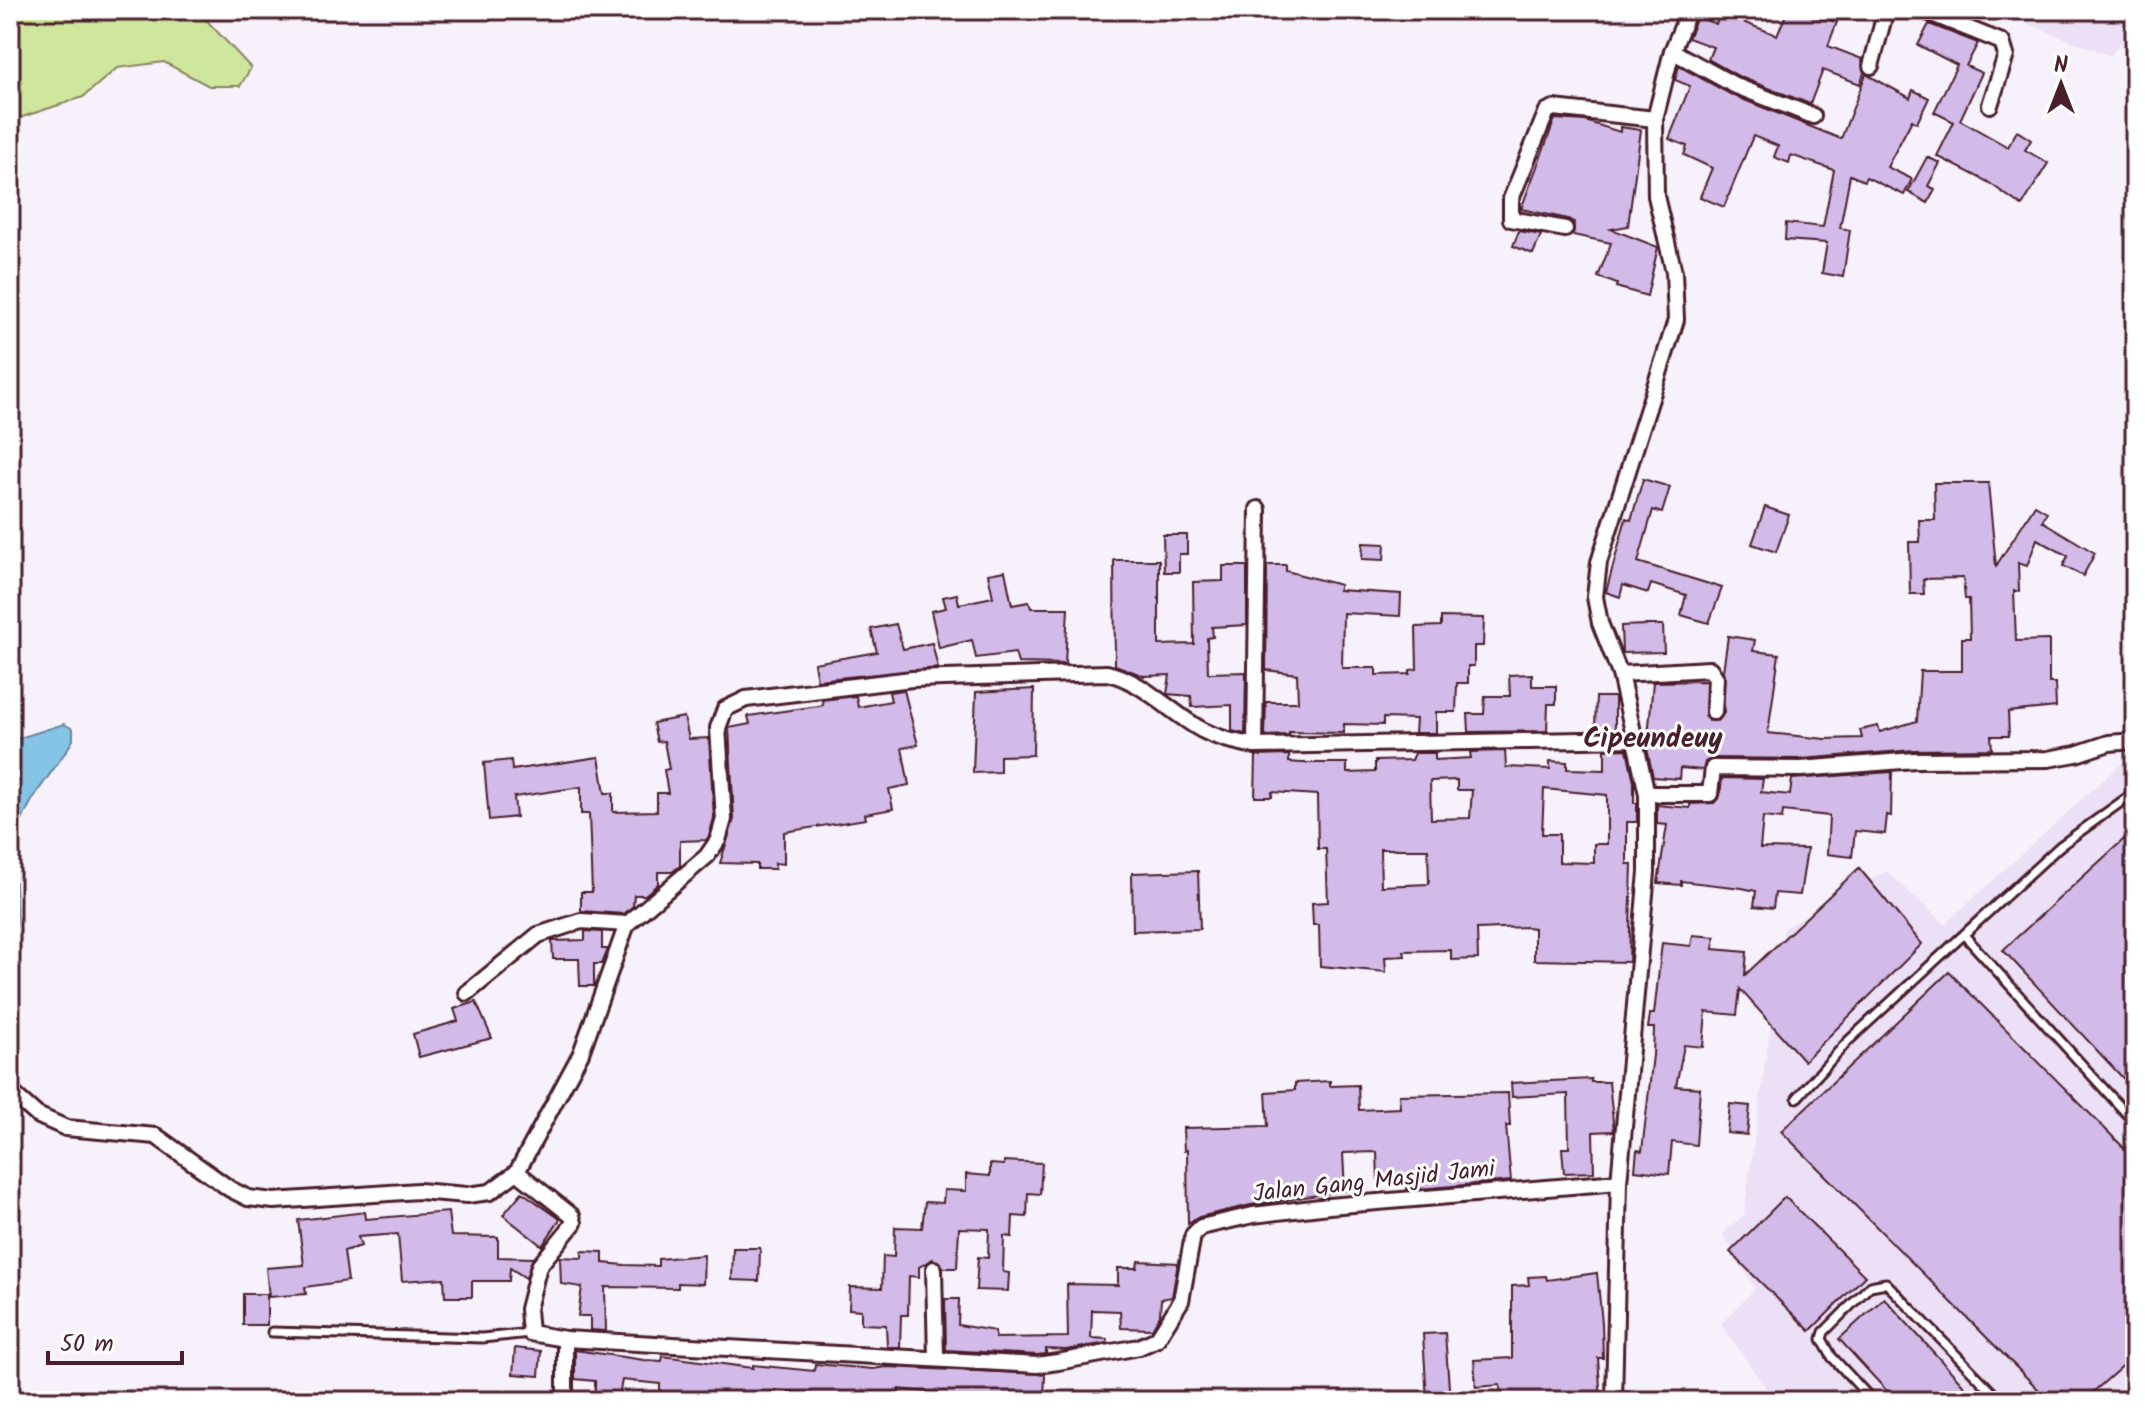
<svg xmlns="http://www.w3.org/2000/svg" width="2145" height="1411" font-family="Kalam,sans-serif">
  <rect width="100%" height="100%" fill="#f6f1fb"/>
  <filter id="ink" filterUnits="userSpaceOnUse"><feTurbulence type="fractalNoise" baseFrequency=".0125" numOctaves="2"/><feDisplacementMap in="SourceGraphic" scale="16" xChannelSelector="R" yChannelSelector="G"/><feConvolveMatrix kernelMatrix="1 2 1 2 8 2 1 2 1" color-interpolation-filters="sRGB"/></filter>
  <g filter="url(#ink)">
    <g fill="#ebe0f6">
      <path d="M1993,10H2135V22L2111,56Z"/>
      <path d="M2135,751V1401H1775L1721,1324L1755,1289L1723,1234L1744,1215L1784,928L1886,871L1945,924Z"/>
    </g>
    <path fill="#cee79c" stroke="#8c8364" stroke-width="2" d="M10,10H197L251,68L240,86H209L164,62L117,68L83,97L10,121Z"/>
    <path fill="#84c5e5" stroke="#6d839b" stroke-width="2" d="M64,724L73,729V740C53,774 27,797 17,836C8,875 25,917 10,960V741Z"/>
    <g fill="#d2bae9" stroke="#4a1f2b" stroke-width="2" fill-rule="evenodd">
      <path d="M1731,10H1750L1745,23L1777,35L1788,10L1837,22L1828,46L1862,59L1864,73L1860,84L1823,70L1810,104L1740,77L1708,59L1713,47L1688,38L1697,17L1716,24L1720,15L1728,18Z"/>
      <path d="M1929,24L1978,43L1966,66L1982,73L1960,120L2008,147L2017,131L2031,140L2025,150L2048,163L2022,206L1988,182L1937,156L1954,122L1934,112L1957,65L1918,45Z"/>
      <path d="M1679,66L1732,95L1841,139L1866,74L1910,98L1913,90L1929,98L1917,123L1912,120L1887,167L1912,179L1904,195L1866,177L1864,181L1850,175L1840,228L1850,230L1843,277L1822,273L1827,243L1785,240L1786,223L1823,227L1834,170L1791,155L1789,163L1774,157L1778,146L1753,136L1724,207L1700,197L1712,168L1684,155L1687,146L1669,139L1690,86L1675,80Z"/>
      <path d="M1555,119L1585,121L1620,132V127L1641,130L1628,226L1611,229L1658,247L1647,296L1616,287L1617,284L1598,277L1611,243L1573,235L1574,222L1568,219L1521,209Z"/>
      <path d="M1927,157L1940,163L1928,186L1935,189L1928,203L1908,192Z"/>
      <path d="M1519,231L1541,235L1533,254L1513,246Z"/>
      <path d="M1643,479L1670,487L1662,513L1653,510L1638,562L1722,588L1709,623L1681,615L1686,595L1651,584L1648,593L1623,585L1620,597L1606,592L1626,518L1631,520Z"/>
      <path d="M1934,483H1988L1996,566L2035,505L2047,512L2042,521L2095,553L2083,576L2063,566L2068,556L2037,539L2027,566L2018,563L2019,591H2014L2016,641L2049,640V683H2055L2056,707L2008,712L2009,736H1991L1992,749L1914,750L1801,759L1713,758L1705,762L1703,770L1680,768L1679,779L1653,777L1647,748L1653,682L1706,681L1705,716L1709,721L1719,720L1724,713L1723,671L1728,636L1755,640L1753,651L1779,654L1768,733L1825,739L1862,738L1860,730L1878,726L1880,732L1917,721L1920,671H1962V638H1970L1969,599H1965L1963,578L1923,579L1924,594H1910L1909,542H1920L1919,520H1935Z"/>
      <path d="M1765,507L1789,515L1776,552L1752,544Z"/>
      <path d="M1163,535H1187V554H1179V572H1164Z"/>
      <path d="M1363,543L1385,544L1384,560L1362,559Z"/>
      <path d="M1114,560H1159V645L1194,644L1193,582L1223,581V566H1247V625L1212,627L1213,637L1207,638L1208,673L1246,672L1245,734L1232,731V705L1192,707L1191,696L1167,694L1170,675L1144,676L1115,665Z"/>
      <path d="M1267,565H1286V571L1340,585L1338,590L1401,594L1400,616L1343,613L1342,668H1376V675L1410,674V670L1417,669L1416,627L1441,626V617L1484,618L1483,646H1474V666H1468V683H1457L1456,712H1436V733H1415L1416,719L1383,718V725L1344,724V733L1289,732V735L1265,736L1266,702H1298L1297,674L1266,670Z"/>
      <path d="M1005,571L1012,605L1029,602L1031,608H1068L1065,664L1018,663L1015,653L976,658L972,640L939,648L931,611L946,608L943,597L957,594L959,604L993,597L988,574Z"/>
      <path d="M896,624L903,649L932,643L938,668L817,680L814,663L877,652L871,629Z"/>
      <path d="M1647,625H1663L1664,652L1622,653L1621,626Z"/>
      <path d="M1532,674V686H1556V704H1548L1547,731L1469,732L1468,714H1484L1485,696H1510L1509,675Z"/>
      <path d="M1034,689L1033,755L1000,756V772L973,773L976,692Z"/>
      <path d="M904,690L918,745L902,748L909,785L889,789L893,809L865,814L866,819L784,832V864L775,863V869H757V864L720,863L734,819L729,728L750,724L748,716L819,706L823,705L822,700L856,696L858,707L891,701L889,692Z"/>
      <path d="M1596,697H1615V729L1595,730Z"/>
      <path d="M684,717L689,739L709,738L714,818L709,836L706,840L680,841V866L672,872H658V884L645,895H634L633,906L624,914L581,911V892H592L589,814H581V787L514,797L516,817L489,820L484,763L511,760L512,770L599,757L605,793H613V812L657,811V793H668L664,770L669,769L664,741L657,742L653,723Z"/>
      <path d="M1627,749L1634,782V803H1637V822H1627V864H1632L1629,962L1534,960V928L1526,927L1477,929L1478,959L1451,960V950L1404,951L1405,956L1385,957L1386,972L1320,966L1319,925H1313L1312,903L1328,902L1326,849H1318L1317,795L1272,792V797H1255L1256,756L1289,755V762L1301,763H1347V773L1375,772V761L1412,760L1415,753H1435V760L1471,758L1470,752L1505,751L1506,767L1550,769V761L1567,762V769L1605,770V750ZM1457,780V790H1472L1470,818L1431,819L1430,781ZM1544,789L1607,795V844H1594V863L1559,862V834H1542ZM1380,849H1428L1429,884L1381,886Z"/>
      <path d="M1892,772L1891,816L1887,815L1885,834L1855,831L1852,857L1827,854L1829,816L1783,811L1782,819L1763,817L1760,848L1807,849L1800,895L1775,893L1773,908L1754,906L1756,891L1742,888L1681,881V885L1658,883L1667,825L1657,824V805L1690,808V804L1714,803L1720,796L1722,778L1763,779L1761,792L1790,795L1792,779Z"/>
      <path d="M2135,829V1091L2003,950Z"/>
      <path d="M1859,868L1922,944L1804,1061L1740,989L1737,1015L1706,1012L1703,1047L1684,1045L1676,1086L1700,1088L1696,1145L1672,1142L1669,1174L1635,1170L1637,1150L1642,1151L1653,1055L1654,1028H1648L1650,1014H1654L1662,943L1691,946L1693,935L1715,937L1713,949L1747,952L1745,975Z"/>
      <path d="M1198,871L1200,929L1133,931L1132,873Z"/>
      <path d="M585,931L602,932V949H608L602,964H594V986H580L579,959H553L552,941L585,940Z"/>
      <path d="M1949,972L2135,1159V1355L2083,1401H2050L1781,1131Z"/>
      <path d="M476,1002L492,1038L419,1057L413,1034L458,1021L454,1009Z"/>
      <path d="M1591,1079V1082H1609L1614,1131L1593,1132L1594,1172L1564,1173L1562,1148H1569L1568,1094L1512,1097L1511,1083Z"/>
      <path d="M1330,1081V1086L1358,1085L1359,1110L1400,1108L1399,1095L1508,1093L1510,1126H1506L1511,1181L1407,1190L1406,1179L1378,1180L1377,1152L1343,1153L1345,1191L1251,1205L1199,1217L1188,1224L1187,1150L1184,1151L1183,1128L1268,1126L1266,1092L1295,1090V1083Z"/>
      <path d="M1730,1104L1750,1106L1747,1135L1727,1133Z"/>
      <path d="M1004,1161L1042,1163L1040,1194L1028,1193L1027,1217L1013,1216L1012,1237L1004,1236L1003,1272L1009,1273L1008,1291L976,1290L978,1257L988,1258L989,1229L959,1228L957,1268H944L933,1259L919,1267V1277L909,1276L908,1315H901L900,1347H887L886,1325L861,1324V1310L849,1309L850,1287L882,1288L883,1256L894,1257L895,1227L922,1228L925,1202L943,1203L944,1190L966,1191V1174L990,1176V1164L1004,1165Z"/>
      <path d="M522,1192L560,1219L542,1246L503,1215Z"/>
      <path d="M1785,1197L1865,1276L1810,1331L1730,1252Z"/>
      <path d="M365,1212L366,1219L448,1212L451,1236L498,1237V1257L533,1258L526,1278L510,1268L509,1281H472V1297H445L444,1278L402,1281L398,1234L358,1237L361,1246L344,1251L348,1281L305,1287L306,1294L269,1297L266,1268L304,1265L298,1220Z"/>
      <path d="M733,1248H760L759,1281L732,1280Z"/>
      <path d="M582,1251L603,1252V1263L625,1265L658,1266V1259L704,1255L703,1284L678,1283V1288L605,1287L606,1331L590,1330V1316H578L582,1287L561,1284L560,1257L582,1258Z"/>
      <path d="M1138,1261L1178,1263L1172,1297L1161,1299L1160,1315L1152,1329L1121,1328L1120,1311L1092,1310L1091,1338L1107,1339V1343L1066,1350L1046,1349V1354L1037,1355L946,1350L945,1299H959L958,1325L995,1331V1338L1068,1337L1067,1284L1118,1285V1268H1137Z"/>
      <path d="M1597,1273L1602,1323L1603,1358H1598L1601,1401H1501L1500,1385L1476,1387L1474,1360L1512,1358V1286L1529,1285L1528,1277L1546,1276L1547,1280Z"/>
      <rect x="243" y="1294" width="24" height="31"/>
      <path d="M1884,1298L1978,1401H1896L1839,1339Z"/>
      <path d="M1445,1333L1450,1401H1427L1423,1334Z"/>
      <path d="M515,1348L541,1351L539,1376L513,1374Z"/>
      <path d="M575,1350L644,1360L662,1361L663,1356L753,1368V1365L814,1371L815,1364L873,1369L886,1367L1045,1374L1044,1401H935L936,1393L899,1389V1401H811L812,1394L775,1390L774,1397L745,1393L744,1401H712L660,1392V1384L622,1380L618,1401H595V1381L575,1379Z"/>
    </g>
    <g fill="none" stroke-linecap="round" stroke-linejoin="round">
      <defs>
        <g id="service">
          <path d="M1965,936L2135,1123"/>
          <path d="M1797,1098L1847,1042L2060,846L2135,792"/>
          <path d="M272,1332L482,1338L530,1333"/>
          <path d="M1873,1401L1832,1357L1822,1339L1824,1332L1870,1286L1886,1283L2001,1401"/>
        </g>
        <g id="minor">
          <path d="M1922,10L2002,42L2006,55L1990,105"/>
          <path d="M1672,51L1736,86L1813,116"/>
          <path d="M1871,66L1886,10"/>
          <path d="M1565,229L1511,219V199L1547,111L1554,108L1655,119"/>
          <path d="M1620,674L1710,669L1716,678L1714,712"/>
          <path d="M1255,746L1258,509"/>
          <path d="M1647,794H1710L1713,768L1801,769L1915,760L2048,759L2076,754L2109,743L2135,741"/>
          <path d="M467,993L538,935L581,921L627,924"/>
          <path d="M10,1091L37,1115L66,1128L156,1136L230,1189L248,1198L274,1201L418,1191L467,1195L490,1192L517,1172L581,1053L627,924L707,856L718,840L724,819L718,728L725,709L746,699L912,679L1107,673C1144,681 1169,712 1202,730C1219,739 1237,742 1255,746L1636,739"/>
          <path d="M517,1172L572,1216L574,1223L539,1266L528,1309L530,1333L565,1339L1037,1365L1058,1362L1139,1347L1157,1339L1181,1301L1193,1235L1201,1227L1253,1215L1329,1206L1619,1182"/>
          <path d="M934,1269L936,1359"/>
          <path d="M565,1339V1401"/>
          <path d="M1614,1401L1619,1182L1647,872V794L1620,674L1600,623L1595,597L1599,562L1676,320L1674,272L1656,196L1655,119L1672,51L1689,10"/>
        </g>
      </defs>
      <use href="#service" stroke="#4a1f2b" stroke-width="13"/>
      <use href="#minor" stroke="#4a1f2b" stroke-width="20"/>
      <use href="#service" stroke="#fff" stroke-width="7"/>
      <use href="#minor" stroke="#fff" stroke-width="14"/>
    </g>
  </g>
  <g text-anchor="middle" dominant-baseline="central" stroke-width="6" stroke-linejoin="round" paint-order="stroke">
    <g font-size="24" fill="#4a1f2b" stroke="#fff">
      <text transform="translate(1374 1182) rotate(-6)">Jalan Gang Masjid Jami</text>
    </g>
    <g font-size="28" font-weight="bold" fill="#4a1f2b" stroke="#fff">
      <text x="1653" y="739">Cipeundeuy</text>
    </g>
  </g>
  <rect width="2145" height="1411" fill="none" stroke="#fff" stroke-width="40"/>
  <rect x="20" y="20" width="2105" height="1371" fill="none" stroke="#4a1f2b" stroke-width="3" filter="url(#ink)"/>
  <g transform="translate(2061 84)" stroke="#ffffff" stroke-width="6" paint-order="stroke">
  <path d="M0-6L14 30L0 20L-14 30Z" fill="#4a1f2b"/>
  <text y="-12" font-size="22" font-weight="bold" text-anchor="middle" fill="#4a1f2b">N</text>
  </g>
  <path d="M48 1351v12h134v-12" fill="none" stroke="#4a1f2b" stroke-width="4"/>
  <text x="60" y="1351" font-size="24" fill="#4a1f2b" stroke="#ffffff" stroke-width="6" paint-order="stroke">50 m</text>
</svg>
